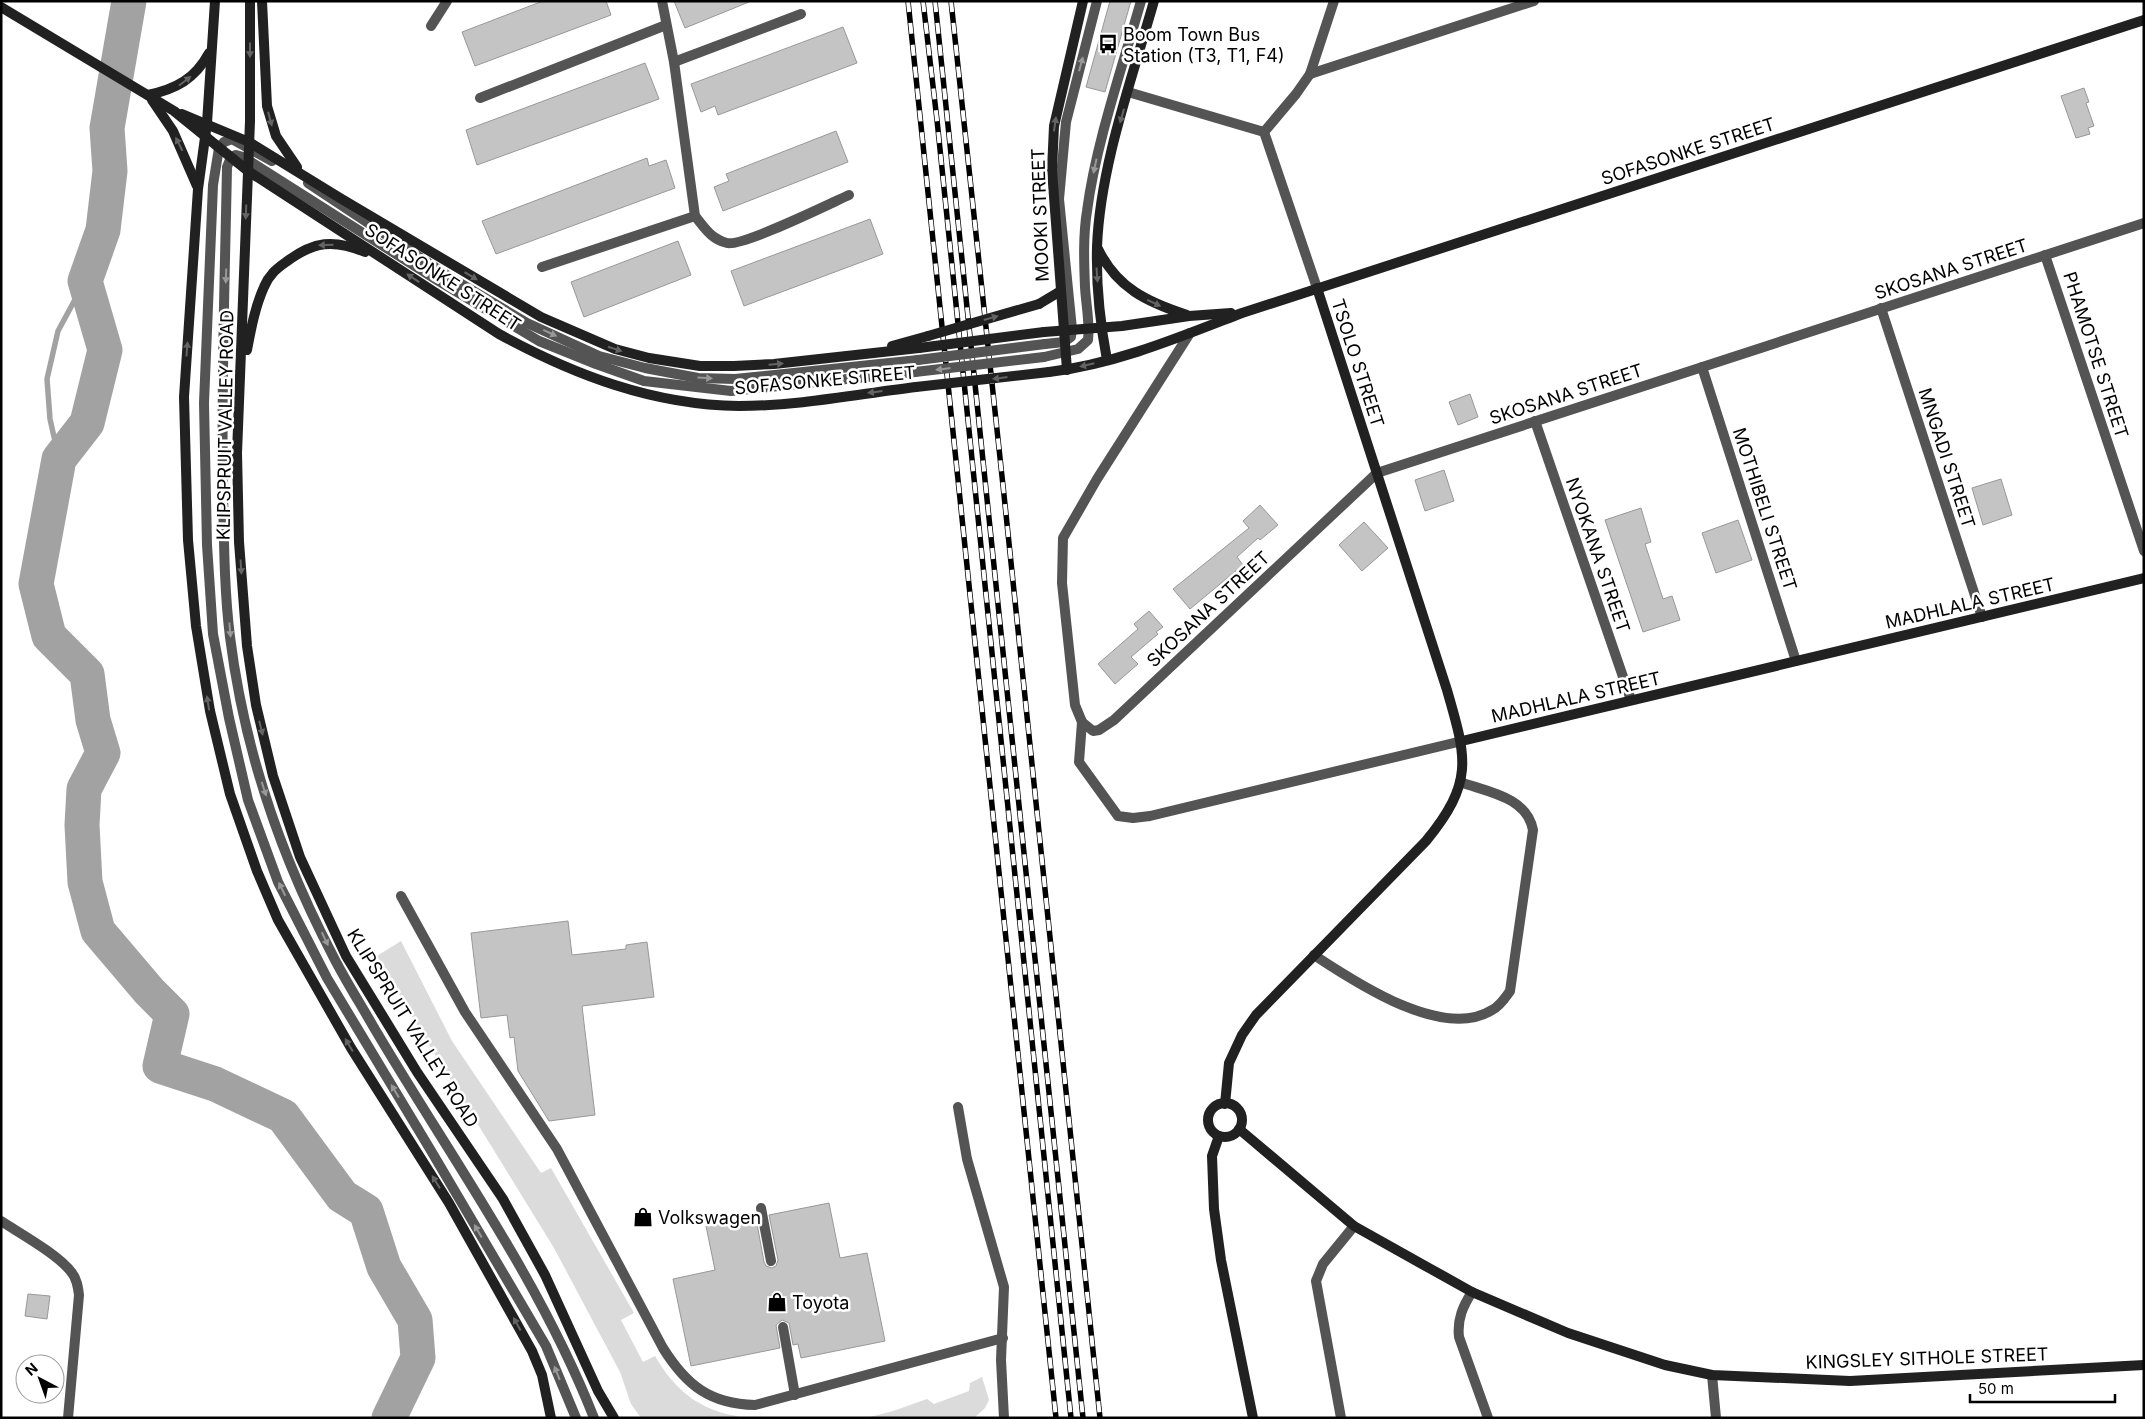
<svg xmlns="http://www.w3.org/2000/svg" width="2145" height="1419" font-family="Inter,sans-serif">
  <rect width="100%" height="100%" fill="#fff"/>
  <g fill="#dbdbdb">
    <path d="M401,941L452,1041L541,1173L551,1168L634,1313L621,1320L643,1362L655,1356C669,1380 687,1400 714,1410C723,1414 734,1415 744,1418H641L631,1404L620,1372L554,1248L421,1032L377,956Z"/>
    <path d="M982,1377L989,1400L985,1408L974,1418H866L893,1411L927,1399L934,1404L969,1391L970,1383Z"/>
  </g>
  <g fill="none" stroke-linecap="round" stroke-linejoin="round">
    <path stroke="#a2a2a2" stroke-width="5.5" d="M59,459L50,419L47,379L58,331L85,281"/>
    <path stroke="#a2a2a2" stroke-width="35" d="M129,1L107,128L110,171L103,230L85,281L105,350L87,423L59,459L36,584L49,636L87,674L93,720L103,753L84,789L82,825L85,882L98,931L149,991L172,1014L160,1066L215,1084L283,1116L342,1196L366,1211L384,1267L415,1320L418,1358L389,1418"/>
  </g>
  <g fill="#c4c4c4" stroke="#989898">
    <path d="M543,1H606L611,15L475,66L462,32Z"/>
    <path d="M674,1H749V2L685,28Z"/>
    <path d="M1110,1H1131L1105,92L1086,87Z"/>
    <path d="M843,27L857,63L718,115L715,106L701,112L691,84Z"/>
    <path d="M645,63L659,99L477,165L466,130Z"/>
    <path d="M2084,88L2089,102L2086,103L2094,126L2088,128L2090,134L2076,138L2061,96Z"/>
    <path d="M836,131L848,162L723,211L714,187L729,181L726,174Z"/>
    <path d="M647,158L649,166L666,160L675,188L496,254L482,221Z"/>
    <path d="M870,219L883,254L744,306L731,271Z"/>
    <path d="M678,241L691,275L584,317L571,282Z"/>
    <path d="M1470,394L1478,417L1458,425L1449,402Z"/>
    <path d="M1444,470L1454,501L1425,511L1415,480Z"/>
    <path d="M2001,479L2012,515L1983,525L1972,488Z"/>
    <path d="M1260,505L1278,525L1260,540L1258,538L1237,557L1243,565L1190,609L1173,589L1249,528L1243,521Z"/>
    <path d="M1641,508L1651,542L1645,544L1663,599L1672,596L1680,620L1643,632L1605,520Z"/>
    <path d="M1738,520L1752,560L1716,573L1702,533Z"/>
    <path d="M1364,522L1388,548L1362,571L1339,545Z"/>
    <path d="M1149,611L1163,627L1156,632L1158,634L1131,657L1138,664L1115,684L1098,664L1138,629L1134,624Z"/>
    <path d="M568,921L572,955L626,949V945L647,942L654,997L582,1006L595,1115L549,1121L518,1071L514,1037L510,1038L507,1015L481,1018L471,933Z"/>
    <path d="M829,1203L840,1258L867,1253L885,1341L801,1358L798,1344L793,1345L789,1323L782,1320L776,1325L780,1348L691,1366L673,1279L715,1270L706,1226L756,1218L764,1262L766,1266L772,1268L776,1266L778,1260L769,1215Z"/>
    <path d="M28,1294L50,1296L47,1319L25,1316Z"/>
  </g>
  <g fill="none" stroke-linecap="round" stroke-linejoin="round">
    <g stroke="#545454" stroke-width="10">
      <path d="M662,1L674,62L695,216C705,228 711,239 727,243C742,247 829,204 849,195"/>
      <path d="M674,62L801,14"/>
      <path d="M480,98L666,25"/>
      <path d="M272,161L232,139L224,142L219,148L213,185L204,403L207,545L213,634L229,718L248,800L278,882L327,978L430,1149L546,1346L576,1418"/>
      <path d="M308,183L448,276L527,323L599,356L645,368L698,378L735,379L918,360"/>
      <path d="M542,267L695,216"/>
      <path d="M1045,344L1064,342L1071,337L1072,329L1059,199L1066,122L1097,1"/>
      <path d="M1044,357L1078,349L1088,340C1090,322 1086,305 1085,287C1084,262 1083,236 1087,211C1096,143 1122,68 1141,1"/>
      <path d="M401,896L465,1012L557,1149L663,1348C686,1385 710,1404 755,1405L1003,1338"/>
      <path d="M1314,955C1355,982 1443,1041 1492,1010C1500,1006 1505,998 1510,991L1533,830C1527,797 1488,792 1460,782"/>
      <path d="M958,1107L967,1159L1004,1287L1001,1360L1004,1418"/>
      <path d="M761,1208L771,1261"/>
      <path d="M783,1327L795,1395"/>
      <path d="M594,1418C539,1278 449,1155 373,1026C360,1003 345,980 333,956C281,857 244,748 230,637C224,589 224,539 223,490C221,382 225,274 227,167L231,157L236,155L243,157L437,280L539,341L596,364L644,381L731,391L915,372"/>
    </g>
    <g stroke="#545454" stroke-width="10">
      <path d="M431,26L447,1"/>
      <path d="M1310,74L1534,1"/>
      <path d="M1128,92L1264,132L1317,288"/>
      <path d="M1264,132L1296,94L1310,74L1334,1"/>
      <path d="M2045,255L2144,551"/>
      <path d="M1881,308L1982,617"/>
      <path d="M1190,333L1097,479L1063,538L1062,583L1075,705L1082,722L1093,731L1099,730L1114,720L1377,473L2144,223"/>
      <path d="M1702,367L1796,661"/>
      <path d="M1535,421L1631,700"/>
      <path d="M1082,722L1079,762L1118,816L1133,818L1150,816L1462,741"/>
      <path d="M1,1221C21,1234 59,1255 72,1273C77,1279 78,1287 79,1295L68,1418"/>
      <path d="M1472,1292C1463,1306 1457,1319 1459,1337L1488,1418"/>
      <path d="M1712,1375L1716,1418"/>
      <path d="M1341,1418L1316,1281L1323,1264L1354,1226"/>
    </g>
    <g stroke="#212121" stroke-width="10">
      <path d="M215,1L207,123L198,189L184,397L188,540L196,626L210,711L230,794L257,871L278,920L351,1048L449,1203L532,1351L542,1375L551,1418"/>
      <path d="M250,1V121L237,453L239,542L247,646L256,705L273,776L300,857L346,956L417,1072L503,1199L545,1275L598,1391L614,1418"/>
      <path d="M262,1L267,106L276,136L297,167"/>
      <path d="M1,7L174,111L248,171L499,334C574,375 653,405 739,406C798,406 858,394 916,387"/>
      <path d="M148,95C176,89 195,79 209,53"/>
      <path d="M152,100L173,131L197,186"/>
      <path d="M182,114L249,142L340,198L541,317L615,349L649,358L700,366H734L774,364L919,348"/>
      <path d="M1098,249C1117,288 1147,302 1187,315"/>
      <path d="M1039,304L1059,292"/>
      <path d="M1044,332L1122,326L1189,316L1231,313"/>
      <path d="M892,346L928,336"/>
      <path d="M247,350C251,329 255,307 264,287C269,275 276,269 286,262C314,241 334,239 365,252"/>
      <path d="M1107,360C1100,323 1096,285 1097,247C1100,166 1132,79 1154,1"/>
      <path d="M1067,370L1052,170L1054,126L1083,1"/>
      <path d="M1049,372C1116,364 1180,337 1242,313L2144,20"/>
      <path d="M1462,741L2144,578"/>
      <circle cx="1225" cy="1120" r="17"/>
      <path d="M1225,1104L1229,1063L1242,1035L1256,1015L1426,841C1474,782 1467,759 1447,690L1317,288"/>
      <path d="M1239,1129L1354,1226L1429,1268L1472,1292L1568,1333L1665,1365L1712,1375L1850,1381L2144,1365"/>
      <path d="M1219,1136L1212,1156L1214,1209L1221,1260L1253,1418"/>
    </g>
    <defs>
      <g id="rail">
        <path d="M908,1L1056,1418"/>
        <path d="M923,1L937,120L1071,1418"/>
        <path d="M935,1L1083,1418"/>
        <path d="M951,1L1004,495L1100,1418"/>
      </g>
    </defs>
    <use href="#rail" stroke="#000" stroke-width="5.5"/>
    <use href="#rail" stroke="#fff" stroke-width="4" stroke-dasharray="11" stroke-linecap="butt"/>
    <g stroke="#545454" stroke-width="10">
      <path d="M918,360L1045,344"/>
      <path d="M915,372L1044,357"/>
    </g>
    <g stroke="#212121" stroke-width="10">
      <path d="M928,336L1039,304"/>
      <path d="M919,348L1044,332"/>
      <path d="M916,387L1049,372"/>
    </g>
  </g>
  <defs><path id="oneway-solid" d="M-6-.8H1V-3.2L6.5 0L1 3.2V.8H-6Z" transform="scale(1.25)"/></defs>
  <g fill="#646464">
    <use href="#oneway-solid" transform="translate(250 50) rotate(90)"/>
    <use href="#oneway-solid" transform="translate(185 81) rotate(-37)"/>
    <use href="#oneway-solid" transform="translate(1122 116) rotate(106)"/>
    <use href="#oneway-solid" transform="translate(270 119) rotate(75)"/>
    <use href="#oneway-solid" transform="translate(1055 124) rotate(-82)"/>
    <use href="#oneway-solid" transform="translate(179 144) rotate(-117)"/>
    <use href="#oneway-solid" transform="translate(246 212) rotate(92)"/>
    <use href="#oneway-solid" transform="translate(326 245) rotate(178)"/>
    <use href="#oneway-solid" transform="translate(1097 275) rotate(86)"/>
    <use href="#oneway-solid" transform="translate(471 276) rotate(31)"/>
    <use href="#oneway-solid" transform="translate(413 278) rotate(-147)"/>
    <use href="#oneway-solid" transform="translate(1154 303) rotate(25)"/>
    <use href="#oneway-solid" transform="translate(991 318) rotate(-16)"/>
    <use href="#oneway-solid" transform="translate(187 349) rotate(-86)"/>
    <use href="#oneway-solid" transform="translate(615 349) rotate(18)"/>
    <use href="#oneway-solid" transform="translate(776 364) rotate(-5)"/>
    <use href="#oneway-solid" transform="translate(1087 365) rotate(167)"/>
    <use href="#oneway-solid" transform="translate(1000 378) rotate(173)"/>
    <use href="#oneway-solid" transform="translate(875 392) rotate(173)"/>
    <use href="#oneway-solid" transform="translate(241 567) rotate(86)"/>
    <use href="#oneway-solid" transform="translate(208 703) rotate(-99)"/>
    <use href="#oneway-solid" transform="translate(261 728) rotate(76)"/>
    <use href="#oneway-solid" transform="translate(349 1045) rotate(-121)"/>
    <use href="#oneway-solid" transform="translate(436 1182) rotate(-122)"/>
    <use href="#oneway-solid" transform="translate(517 1324) rotate(-119)"/>
  </g>
  <g fill="#989898">
    <use href="#oneway-solid" transform="translate(1081 64) rotate(-75)"/>
    <use href="#oneway-solid" transform="translate(1095 166) rotate(102)"/>
    <use href="#oneway-solid" transform="translate(226 276) rotate(92)"/>
    <use href="#oneway-solid" transform="translate(550 333) rotate(25)"/>
    <use href="#oneway-solid" transform="translate(943 369) rotate(173)"/>
    <use href="#oneway-solid" transform="translate(705 378) rotate(3)"/>
    <use href="#oneway-solid" transform="translate(230 630) rotate(85)"/>
    <use href="#oneway-solid" transform="translate(264 789) rotate(72)"/>
    <use href="#oneway-solid" transform="translate(282 889) rotate(-116)"/>
    <use href="#oneway-solid" transform="translate(325 939) rotate(65)"/>
    <use href="#oneway-solid" transform="translate(395 1091) rotate(-121)"/>
    <use href="#oneway-solid" transform="translate(478 1231) rotate(-120)"/>
    <use href="#oneway-solid" transform="translate(557 1373) rotate(-112)"/>
  </g>
  <defs>
    <symbol id="bus-bare" viewBox="-9 -9 18 18"><path d="M-5-6H5V4H4V6H2V4H-2V6H-4V4H-5ZM-3.5-4V0h7V-4ZM-3.5 1.2v1.5H-2V1.2ZM2 1.2v1.5H3.5V1.2Z" fill="#000" stroke="#fff" stroke-width="2.5" paint-order="stroke"/></symbol>
    <symbol id="shop-bare" viewBox="-9 -9 18 18"><path d="M-5-2.5h2.3a2.7 3.5 0 0 1 5.4 0H5L5.5 6h-11ZM-1.5-2.5h3a1.5 2.3 0 0 0-3 0Z" fill="#000" stroke="#fff" stroke-width="2.5" paint-order="stroke"/></symbol>
  </defs>
  <g fill-rule="evenodd">
    <use href="#bus-bare" x="1094" y="30" width="28" height="28"/>
    <use href="#shop-bare" x="629" y="1203" width="28" height="28"/>
    <use href="#shop-bare" x="763" y="1288" width="28" height="28"/>
  </g>
  <g text-anchor="middle" dominant-baseline="central" stroke-width="5" stroke-linejoin="round" paint-order="stroke">
    <g font-size="18" fill="#000" stroke="#fff" text-anchor="start">
      <text x="1123" y="34">Boom Town Bus<tspan x="1123" dy="21">Station (T3, T1, F4)</tspan></text>
      <text x="658" y="1217">Volkswagen</text>
      <text x="792" y="1302">Toyota</text>
    </g>
    <g font-size="18" fill="#000" stroke="#fff">
      <text transform="translate(1688 151) rotate(-18)">SOFASONKE STREET</text>
      <text transform="translate(1040 215) rotate(-92)">MOOKI STREET</text>
      <text transform="translate(1951 269) rotate(-18)">SKOSANA STREET</text>
      <text transform="translate(443 277) rotate(33)">SOFASONKE STREET</text>
      <text transform="translate(2096 355) rotate(72)">PHAMOTSE STREET</text>
      <text transform="translate(1358 363) rotate(72)">TSOLO STREET</text>
      <text transform="translate(825 380) rotate(-5)">SOFASONKE STREET</text>
      <text transform="translate(1566 394) rotate(-18)">SKOSANA STREET</text>
      <text transform="translate(225 425) rotate(-89)">KLIPSPRUIT VALLEY ROAD</text>
      <text transform="translate(1947 458) rotate(72)">MNGADI STREET</text>
      <text transform="translate(1765 509) rotate(72)">MOTHIBELI STREET</text>
      <text transform="translate(1598 555) rotate(71)">NYOKANA STREET</text>
      <text transform="translate(1970 603) rotate(-13)">MADHLALA STREET</text>
      <text transform="translate(1208 609) rotate(-43)">SKOSANA STREET</text>
      <text transform="translate(1576 697) rotate(-13)">MADHLALA STREET</text>
      <text transform="translate(413 1028) rotate(58)">KLIPSPRUIT VALLEY ROAD</text>
      <text transform="translate(1927 1358) rotate(-2)">KINGSLEY SITHOLE STREET</text>
    </g>
  </g>
  <rect width="2145" height="1419" fill="none" stroke="#000000" stroke-width="5"/>
  <g transform="translate(40 1379) rotate(319)"><circle r="24" fill="#ffffff" stroke="#999999"/>
  <path d="M0-4L9 19L0 12L-9 19Z" fill="#000000"/>
  <text y="-8" font-size="14" font-weight="bold" text-anchor="middle" fill="#000000">N</text>
  </g>
  <path d="M1970 1394v8h145v-8" fill="none" stroke="#000000" stroke-width="2.5"/>
  <text x="1978" y="1394" font-size="15" fill="#000000" stroke="#ffffff" stroke-width="4" paint-order="stroke">50 m</text>
</svg>
